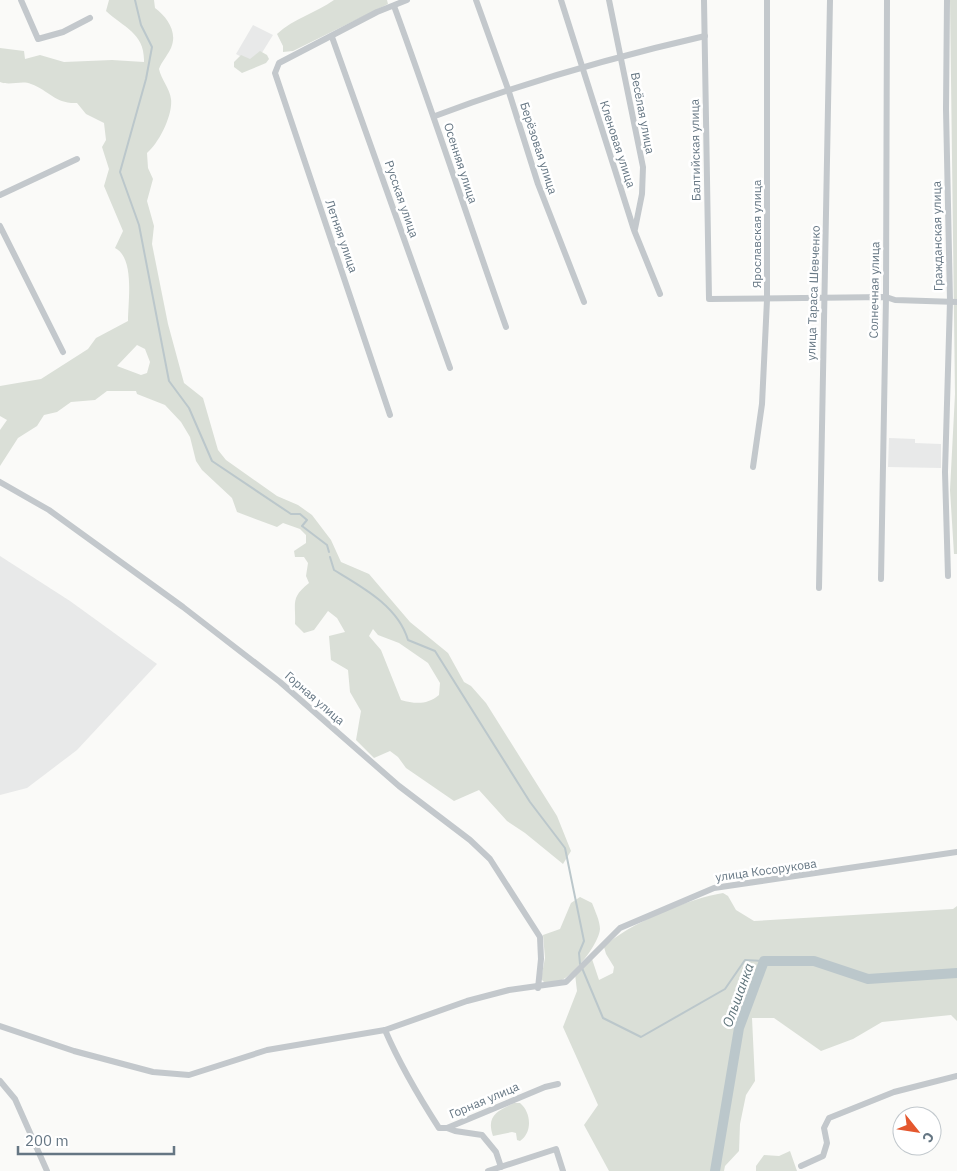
<svg xmlns="http://www.w3.org/2000/svg" width="957" height="1171" font-family="'IBM Plex Sans',sans-serif">
  <rect width="100%" height="100%" fill="#fafaf8"/>
  <g fill="#e8e9e9">
    <path d="M253,25L273,35L255,64L236,54Z"/>
    <path d="M889,438L915,439V443L941,444V468L888,467Z"/>
    <path d="M0,556L70,601L157,664L77,750L27,788L0,795Z"/>
  </g>
  <g fill="#dadfd7" fill-rule="evenodd">
    <path d="M109,0H154L155,8C167,17 178,32 171,48C168,55 162,61 159,69C161,79 170,89 171,99C173,115 159,143 147,153L148,168L153,179L147,201L154,226L152,244L168,324L184,383L203,398L218,450L226,460L277,496L298,505L312,515L331,540L341,562L369,574L410,622L448,653L464,682L471,686L486,703L557,816L571,851L563,864L525,833L507,821L479,790L454,801L406,768L398,757L390,751L374,758L356,740L361,711L350,692L348,670L331,660L329,636L345,632L337,618L328,611L314,630L304,633L295,624C296,603 290,598 309,583L306,576L308,563L304,557H295L294,551L306,543V535L300,529L283,523L277,527L237,512L232,498L202,470L196,461L190,437L181,422L165,405L137,394L136,391H107L95,400L71,402L57,412L44,415L37,426L18,438L0,466V430L7,420L0,416V386L41,379L88,349L96,338L128,321C128,301 135,258 115,248L123,231L104,186L109,169L102,147L106,140L104,123L86,114L77,103C55,104 50,91 31,84C22,80 10,86 0,82V48L24,51L25,59L40,55L64,62L112,60L144,62C145,33 124,28 106,11ZM137,345L145,349L150,362L147,373L141,375L117,366ZM373,629L378,635L399,643L428,663L440,683L439,695C427,705 415,704 401,700L381,650L369,636Z"/>
    <path d="M334,0H387L388,4L293,51L283,52V46L277,34C294,18 316,13 334,0Z"/>
    <path d="M950,0H957V554H954L950,490L955,394Z"/>
    <path d="M260,51L267,55L269,59L266,63L242,73L234,67V62L241,55L250,59Z"/>
    <path d="M723,893L728,896L736,910L754,921L953,909L957,906V1021L951,1015L882,1022L853,1039L821,1051L774,1018H752L755,1081L746,1095L740,1124L739,1151L725,1166L724,1171H609L584,1125L598,1105L563,1027L577,991L575,974L592,959L599,980L613,973L614,967L606,954L604,947C627,924 691,898 723,893Z"/>
    <path d="M580,897L592,903C595,911 600,921 600,929C599,944 574,975 560,981C555,983 549,982 544,982L541,979L545,958L543,935L560,929L571,903Z"/>
    <path d="M514,1103H520C531,1112 533,1132 520,1141L517,1140L516,1133L512,1132L493,1136C486,1116 497,1111 514,1103Z"/>
    <path d="M790,1151L797,1171H756V1166L764,1155L779,1156Z"/>
  </g>
  <g fill="none" stroke-linecap="round" stroke-linejoin="round">
    <g stroke="#bbc7cb" stroke-width="2">
      <path d="M135,0L141,25L152,47L146,79L120,172L139,225L169,381L189,408L212,461L291,514H300L307,520L302,526L327,545L329,552"/>
      <path d="M330,557L334,570C362,587 398,606 408,640L435,651L530,802L565,848L584,941L579,953L580,964"/>
      <path d="M582,968L603,1018L641,1037L725,989L745,960L764,961"/>
    </g>
    <path stroke="#bbc7cb" stroke-width="10" d="M715,1171L739,1028L764,961H814L868,979L957,973"/>
    <g stroke="#c3c8cc" stroke-width="6">
      <path d="M21,0L38,39L63,32L90,18"/>
      <path d="M476,0L508,89L538,184L584,302"/>
      <path d="M561,0L634,230L660,294"/>
      <path d="M609,0L643,167L642,194L635,229"/>
      <path d="M704,0L709,299L886,297L895,300L957,302"/>
      <path d="M947,0L946,109L950,301L945,472L948,576"/>
      <path d="M394,6C433,112 468,220 506,327"/>
      <path d="M332,37L450,368"/>
      <path d="M435,116C523,83 613,57 705,36"/>
      <path d="M0,195L77,159"/>
      <path d="M0,226L63,352"/>
      <path d="M390,415L275,73L279,63L377,12L407,0"/>
      <path d="M753,467L762,404L767,300V0"/>
      <path d="M0,482L49,510L183,607L280,682L399,786L470,840L490,859L540,937L541,959L538,988"/>
      <path d="M881,579L886,297L887,0"/>
      <path d="M819,588L830,0"/>
      <path d="M0,1026L74,1051L153,1072L189,1075L267,1050L385,1030L467,1001L509,990L566,982L620,928L714,888L957,852"/>
      <path d="M385,1030C400,1065 419,1097 439,1128H447L545,1087L558,1084"/>
      <path d="M0,1081L15,1099L47,1171"/>
      <path d="M447,1128L455,1131L482,1135L496,1152L501,1167"/>
      <path d="M801,1166L823,1156L827,1143L824,1128L829,1118L894,1092L957,1076"/>
      <path d="M488,1171L556,1149L563,1171"/>
    </g>
  </g>
  <g text-anchor="middle" dominant-baseline="central" stroke-width="5" stroke-linejoin="round" paint-order="stroke">
    <g font-size="12" fill="#657683" stroke="#fff">
      <text transform="translate(643 113) rotate(79)">Весёлая улица</text>
      <text transform="translate(618 144) rotate(72)">Кленовая улица</text>
      <text transform="translate(539 148) rotate(72)">Берёзовая улица</text>
      <text transform="translate(695 150) rotate(-91)">Балтийская улица</text>
      <text transform="translate(461 163) rotate(72)">Осенняя улица</text>
      <text transform="translate(402 199) rotate(71)">Русская улица</text>
      <text transform="translate(756 234) rotate(-90)">Ярославская улица</text>
      <text transform="translate(342 236) rotate(71)">Летняя улица</text>
      <text transform="translate(937 236) rotate(-91)">Гражданская улица</text>
      <text transform="translate(874 290) rotate(-89)">Солнечная улица</text>
      <text transform="translate(813 293) rotate(-88)">улица Тараса Шевченко</text>
      <text transform="translate(315 698) rotate(41)">Горная улица</text>
      <text transform="translate(766 870) rotate(-8)">улица Косорукова</text>
      <text transform="translate(484 1100) rotate(-23)">Горная улица</text>
    </g>
    <g font-size="14" font-style="italic" fill="#60757c" stroke="#fff">
      <text transform="translate(738 995) rotate(-70)">Ольшанка</text>
    </g>
  </g>
  <g transform="translate(917 1131) rotate(120)"><circle r="24" fill="#ffffff" stroke="#c1c8cd"/>
  <path d="M0-4L9 19L0 12L-9 19Z" fill="#e4572e"/>
  <text y="-8" font-size="14" font-weight="bold" text-anchor="middle" fill="#657683">С</text>
  </g>
  <path d="M18 1146v8h156v-8" fill="none" stroke="#657683" stroke-width="2.5"/>
  <text x="25" y="1146" font-size="15" fill="#657683" stroke="#ffffff" stroke-width="4" paint-order="stroke">200 m</text>
</svg>
